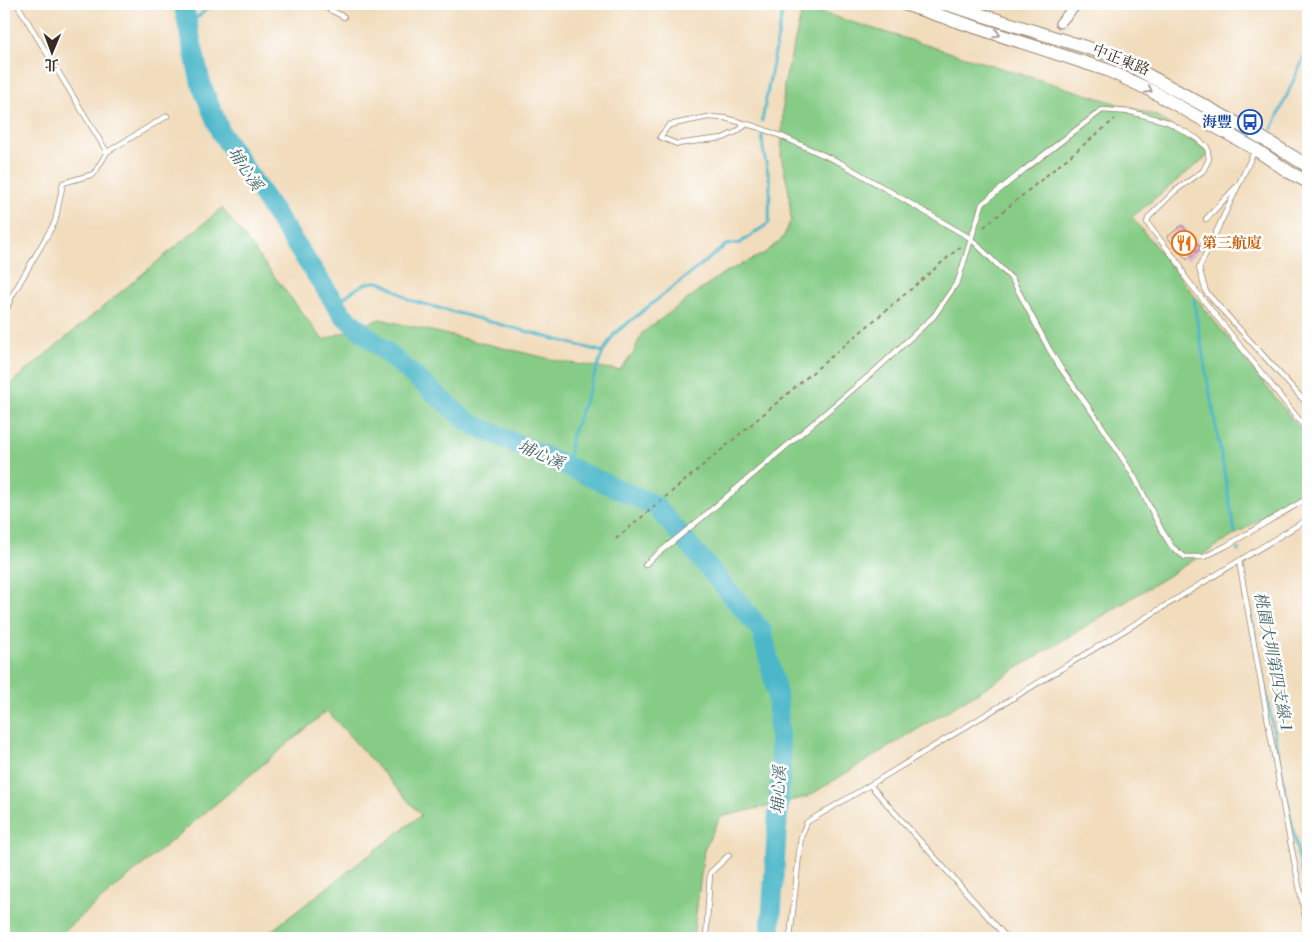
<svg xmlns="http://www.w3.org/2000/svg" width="1312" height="942" font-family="'Libre Bodoni','Noto Serif TC',serif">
  <rect width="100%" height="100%" fill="#fff"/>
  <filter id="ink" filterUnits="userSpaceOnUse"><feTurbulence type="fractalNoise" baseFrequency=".02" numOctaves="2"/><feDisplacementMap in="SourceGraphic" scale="10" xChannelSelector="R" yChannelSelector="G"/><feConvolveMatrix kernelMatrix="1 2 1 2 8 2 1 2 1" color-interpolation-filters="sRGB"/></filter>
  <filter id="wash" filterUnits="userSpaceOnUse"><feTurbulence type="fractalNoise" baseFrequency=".0096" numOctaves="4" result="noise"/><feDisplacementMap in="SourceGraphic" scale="20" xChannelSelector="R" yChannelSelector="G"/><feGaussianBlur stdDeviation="1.12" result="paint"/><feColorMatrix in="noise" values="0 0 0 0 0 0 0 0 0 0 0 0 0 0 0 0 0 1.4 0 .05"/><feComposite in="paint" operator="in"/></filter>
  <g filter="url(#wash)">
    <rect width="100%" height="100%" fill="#f1dcbc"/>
    <path fill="#86cc87" stroke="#607b52" d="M803,7L1157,116L1211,153L1132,217L1308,439V490L807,797L720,817L704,850L693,938H262L421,815L327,711L55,938H4V389L222,208L323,340L380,319L563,362L619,370L633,354L642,333L722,274L765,253L783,238L791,220L789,193L781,156L784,85Z"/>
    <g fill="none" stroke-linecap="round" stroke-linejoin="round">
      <g stroke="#4cb7c9" stroke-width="3">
        <path d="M188,25L213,4"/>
        <path d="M762,121L784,4"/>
        <path d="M1272,129L1308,48"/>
        <path d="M1194,300L1196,316L1235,532"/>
        <path d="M336,304C348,295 365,278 382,283C391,286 401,294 409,300L603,352"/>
        <path d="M566,466L570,452L571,438L603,352L614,334L726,245L740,243L769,223L770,182L763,149L762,133"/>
        <path d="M1238,549V551"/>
        <path d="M1250,612L1308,904"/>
      </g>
      <path stroke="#4cb7c9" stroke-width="20" d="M183,4L201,84L221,133L343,315L468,422L656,506L762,631L777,694L781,766L770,938"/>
    </g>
    <g id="blocks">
      <path fill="#dcabd5" d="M1182,225L1201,248L1187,260L1167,237Z"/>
    </g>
  </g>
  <g filter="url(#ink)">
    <use href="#blocks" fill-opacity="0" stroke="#96836d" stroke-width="1"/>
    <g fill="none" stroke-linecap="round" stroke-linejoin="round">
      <defs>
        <g id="lane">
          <path d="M17,4L107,152"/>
          <path d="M319,4L344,17"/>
          <path d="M747,124L736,132L723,138L706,140L677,144L660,137L669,125L708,117L725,118L757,127L781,136L841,163L970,238L1012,279L1049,349L1060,367L1102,426L1135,478L1162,531L1172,547L1185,557H1204L1226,546L1308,498"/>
          <path d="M1255,150L1199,268L1206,292L1308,405"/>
          <path d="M1206,219L1236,187"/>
          <path d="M7,308L12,296L55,222L63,183L94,174L107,152L167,116"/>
          <path d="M1239,561L1284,810L1308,931"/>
          <path d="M645,565L650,560L703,517L878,368L934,316L958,281L982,204L1024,170L1102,110L1131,112L1168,122L1196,138L1207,147L1209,159L1203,171L1175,191L1149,217L1147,222L1150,227L1180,265L1185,277L1308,431"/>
          <path d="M870,785L1007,938"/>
          <path d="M706,938L710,873L729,855"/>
          <path d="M790,938L801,837L807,822L870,785L1308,519"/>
        </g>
        <g id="street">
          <path d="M1062,4L1073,7"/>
          <path d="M1060,23L1077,4"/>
        </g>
        <g id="secondary">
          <path d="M904,4L1107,70L1148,89L1255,149L1289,172L1308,182"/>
          <path d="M946,4L1111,55L1247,129L1308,166"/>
        </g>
      </defs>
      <use href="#lane" stroke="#96836d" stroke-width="6"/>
      <use href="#street" stroke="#96836d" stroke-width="11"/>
      <use href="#secondary" stroke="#96836d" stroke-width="14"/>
      <g stroke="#96836d" stroke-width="2" stroke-dasharray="4 4" stroke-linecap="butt">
        <path d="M984,227L1115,119"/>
        <path d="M616,539L917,284L961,246"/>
      </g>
      <use href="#lane" stroke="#fff" stroke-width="4.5"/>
      <use href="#street" stroke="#fff" stroke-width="9"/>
      <use href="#secondary" stroke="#fff" stroke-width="12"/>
    </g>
    <defs><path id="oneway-chevron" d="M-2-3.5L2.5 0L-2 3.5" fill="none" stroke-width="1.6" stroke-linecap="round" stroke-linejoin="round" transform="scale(1.25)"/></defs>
    <g stroke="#a79f9a">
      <use href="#oneway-chevron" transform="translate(997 34) rotate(18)"/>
      <use href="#oneway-chevron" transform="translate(1149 90) rotate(28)"/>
    </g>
  </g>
  <defs>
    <symbol id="bus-ring" viewBox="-11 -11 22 22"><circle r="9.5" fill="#fff" stroke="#1a4fb4" stroke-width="1.5"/><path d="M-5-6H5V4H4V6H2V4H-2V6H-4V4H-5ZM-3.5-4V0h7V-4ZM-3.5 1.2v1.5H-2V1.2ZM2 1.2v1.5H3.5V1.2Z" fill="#1a4fb4"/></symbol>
    <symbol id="restaurant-ring" viewBox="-11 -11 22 22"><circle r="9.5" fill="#fff" stroke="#e8710a" stroke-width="1.5"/><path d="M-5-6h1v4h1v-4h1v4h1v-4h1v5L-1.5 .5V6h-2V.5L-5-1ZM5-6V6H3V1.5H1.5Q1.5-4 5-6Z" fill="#e8710a"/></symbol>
  </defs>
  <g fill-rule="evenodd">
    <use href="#bus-ring" x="1236" y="108" width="28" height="28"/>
    <use href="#restaurant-ring" x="1170" y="229" width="28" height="28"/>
  </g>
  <g text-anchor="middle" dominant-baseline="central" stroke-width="5" stroke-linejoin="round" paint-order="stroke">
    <g font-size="15" fill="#3b2a1e" stroke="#fff">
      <text transform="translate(1121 60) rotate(22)">中正東路</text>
    </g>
    <g font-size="15" font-weight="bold" fill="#164399" stroke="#fff" text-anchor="end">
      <text x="1232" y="122">海豐</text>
    </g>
    <g font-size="15" font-weight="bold" fill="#c56008" stroke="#fff" text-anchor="start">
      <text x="1202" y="243">第三航廈</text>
    </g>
    <g font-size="16" font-style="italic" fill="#426262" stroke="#fff">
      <text transform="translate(245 169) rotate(56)">埔心溪</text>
      <text transform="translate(541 455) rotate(24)">埔心溪</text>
      <text transform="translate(1273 661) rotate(79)">桃園大圳第四支線-1</text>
      <text transform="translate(779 790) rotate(-87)">埔心溪</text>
    </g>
  </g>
  <rect width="1312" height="942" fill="none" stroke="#fff" stroke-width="20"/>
  <g transform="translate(52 52) rotate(181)" stroke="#ffffff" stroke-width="4" paint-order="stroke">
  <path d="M0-4L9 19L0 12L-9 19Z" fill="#3b2a1e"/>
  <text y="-8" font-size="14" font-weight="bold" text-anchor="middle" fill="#3b2a1e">北</text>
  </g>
</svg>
